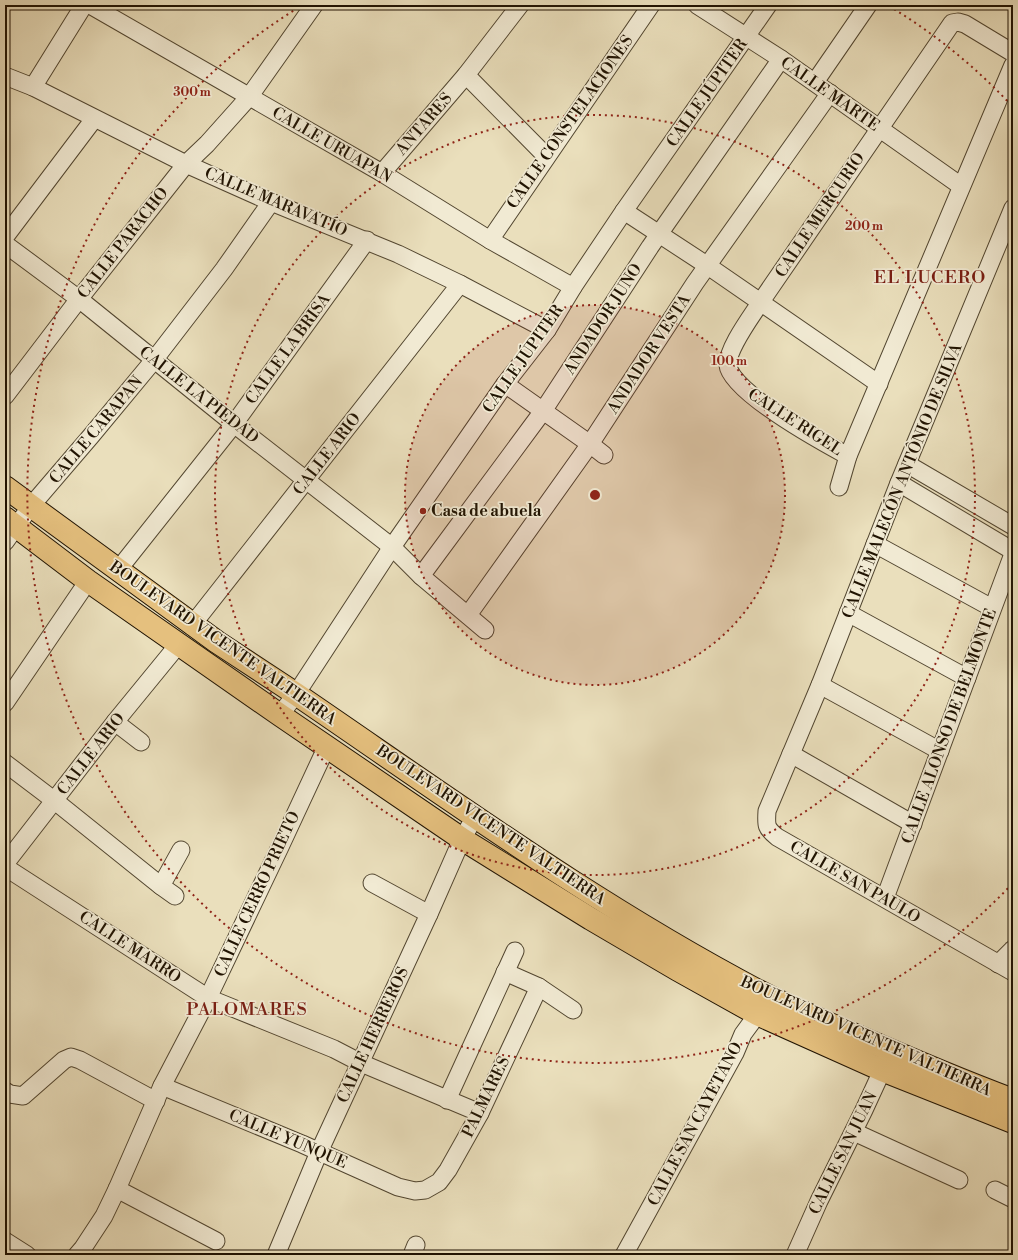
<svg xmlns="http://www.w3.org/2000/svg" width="1018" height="1260" font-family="'Libre Bodoni',serif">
  <rect width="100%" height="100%" fill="#eadfbc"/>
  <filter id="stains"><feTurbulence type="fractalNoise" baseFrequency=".005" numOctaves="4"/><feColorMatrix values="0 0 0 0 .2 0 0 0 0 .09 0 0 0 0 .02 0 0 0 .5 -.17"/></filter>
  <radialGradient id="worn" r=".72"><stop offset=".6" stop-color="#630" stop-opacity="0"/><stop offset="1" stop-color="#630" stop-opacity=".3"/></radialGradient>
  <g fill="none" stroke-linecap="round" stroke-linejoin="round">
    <defs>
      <g id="minor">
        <path d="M90,5L382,173L490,240L573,287"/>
        <path d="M697,5L781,59L961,186"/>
        <path d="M466,75L546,156"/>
        <path d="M5,76L33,87L186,164L271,202L398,254L460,284L547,330"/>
        <path d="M815,82L868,5"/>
        <path d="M33,87L84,5"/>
        <path d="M382,173L466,75L520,5"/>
        <path d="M1013,208L899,483L820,685L767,811C766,826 766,828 777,837L1013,972"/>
        <path d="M624,211L708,266L879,384"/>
        <path d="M5,237L94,119"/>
        <path d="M490,240L651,5"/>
        <path d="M5,244L79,299L234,424L392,547L421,576L485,630"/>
        <path d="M505,384L590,444L604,455"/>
        <path d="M5,396L79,299L186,164L207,144L249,97L314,5"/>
        <path d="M848,456C824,443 730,392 728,365C727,349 751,317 760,303L952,23L958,22L965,24L1013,53"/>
        <path d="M907,464L1013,526"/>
        <path d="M899,483L1013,551"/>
        <path d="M839,487L848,456L1013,65"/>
        <path d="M5,542L31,506L91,436L154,360L224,269L271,202"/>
        <path d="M875,544L992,608"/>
        <path d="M118,570L234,424L367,240"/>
        <path d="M421,576L543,411L650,247L781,59"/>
        <path d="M848,613L967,678"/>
        <path d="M468,615L590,444L695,283L830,93"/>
        <path d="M193,624L460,284"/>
        <path d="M820,685L940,751"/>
        <path d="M5,703L88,581"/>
        <path d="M280,715L296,694L392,547L505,384L547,330L573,287L624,211L768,5"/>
        <path d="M115,722L141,742"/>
        <path d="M791,754L913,824"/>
        <path d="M5,763L55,801L161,886L175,896"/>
        <path d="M5,864L115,722L178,645"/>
        <path d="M5,867L208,998L334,1049L361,1063L480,1113"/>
        <path d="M372,883L429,914"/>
        <path d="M161,886L181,850"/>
        <path d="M885,898L1013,554"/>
        <path d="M998,964L1013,949"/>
        <path d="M505,972L539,987L573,1010"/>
        <path d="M162,1086L302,1144L398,1187L415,1191L425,1190L439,1182L448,1170L480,1113L539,987"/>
        <path d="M5,1091L10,1094L23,1096L64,1060L71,1057L80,1060L156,1101"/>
        <path d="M447,1100L515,951"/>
        <path d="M854,1132L959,1180"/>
        <path d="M117,1189L216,1241"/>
        <path d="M995,1190L1013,1199"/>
        <path d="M5,1241L27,1255"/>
        <path d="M77,1255L83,1248L104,1216L117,1189L162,1086L208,998L280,847L327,746"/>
        <path d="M276,1255L319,1152L429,914L462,839L475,817"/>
        <path d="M412,1255L416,1245"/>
        <path d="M624,1255L735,1053L743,1034L765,1004"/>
        <path d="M795,1255L819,1201L864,1110L887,1060"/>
      </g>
      <g id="major">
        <path d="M5,487L217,642L296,694C450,799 602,910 768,996C794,1009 821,1020 848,1032C903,1056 957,1079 1013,1100"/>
        <path d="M5,518L88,581L280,715L462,839L591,919L678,970L757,1014L882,1070L1013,1122"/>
      </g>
    </defs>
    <use href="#minor" stroke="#524630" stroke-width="19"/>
    <use href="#major" stroke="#201302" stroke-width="24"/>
    <use href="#minor" stroke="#f1ead3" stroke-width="17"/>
    <use href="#major" stroke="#e5c07e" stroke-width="22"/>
  </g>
  <circle cx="595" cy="495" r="190" fill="#8f2418" fill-opacity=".12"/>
  <g fill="none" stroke="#8f2418" stroke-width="2" stroke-dasharray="2 4">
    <circle cx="595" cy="495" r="190"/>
    <circle cx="595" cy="495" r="380"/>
    <path d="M1012 884A570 570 0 1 1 301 6M889 6A570 570 0 0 1 1012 106"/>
  </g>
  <circle fill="#8f2418" stroke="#f1ead3" stroke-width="1.5" cx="423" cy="511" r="4"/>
  <g text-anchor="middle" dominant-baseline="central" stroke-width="3.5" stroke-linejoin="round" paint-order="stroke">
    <g font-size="16" fill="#201302" stroke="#f1ead3">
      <text transform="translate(707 93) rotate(-55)">CALLE JÚPITER</text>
      <text transform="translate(830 94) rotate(35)">CALLE MARTE</text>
      <text transform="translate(570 122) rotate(-55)">CALLE CONSTELACIONES</text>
      <text transform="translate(424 124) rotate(-49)">ANTARES</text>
      <text transform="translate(332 145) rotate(30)">CALLE URUAPAN</text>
      <text transform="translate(276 202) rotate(23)">CALLE MARAVATÍO</text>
      <text transform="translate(820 215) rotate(-56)">CALLE MERCURIO</text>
      <text transform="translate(123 243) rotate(-52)">CALLE PARACHO</text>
      <text transform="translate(603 319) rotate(-57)">ANDADOR JUNO</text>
      <text transform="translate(288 349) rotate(-54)">CALLE LA BRISA</text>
      <text transform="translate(649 354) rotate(-57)">ANDADOR VESTA</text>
      <text transform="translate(523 359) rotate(-55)">CALLE JÚPITER</text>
      <text transform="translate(199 395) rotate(38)">CALLE LA PIEDAD</text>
      <text transform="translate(795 422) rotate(33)">CALLE RIGEL</text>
      <text transform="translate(96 430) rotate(-50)">CALLE CARAPAN</text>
      <text transform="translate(327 454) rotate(-52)">CALLE ARIO</text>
      <text transform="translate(902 481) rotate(-68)">CALLE MALECÓN ANTÔNIO DE SILVA</text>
      <text transform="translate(223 643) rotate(35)">BOULEVARD VICENTE VALTIERRA</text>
      <text transform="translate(949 726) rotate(-70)">CALLE ALONSO DE BELMONTE</text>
      <text transform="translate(91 754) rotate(-52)">CALLE ARIO</text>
      <text transform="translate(491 825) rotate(34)">BOULEVARD VICENTE VALTIERRA</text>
      <text transform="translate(855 882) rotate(30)">CALLE SAN PAULO</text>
      <text transform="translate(257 894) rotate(-65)">CALLE CERRO PRIETO</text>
      <text transform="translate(130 947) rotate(33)">CALLE MARRO</text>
      <text transform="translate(373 1035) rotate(-65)">CALLE HERREROS</text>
      <text transform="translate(866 1036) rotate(24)">BOULEVARD VICENTE VALTIERRA</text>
      <text transform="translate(486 1097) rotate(-64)">PALMARES</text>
      <text transform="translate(695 1124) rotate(-62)">CALLE SAN CAYETANO</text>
      <text transform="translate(288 1139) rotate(23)">CALLE YUNQUE</text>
      <text transform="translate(843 1153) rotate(-64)">CALLE SAN JUAN</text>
    </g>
    <g font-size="16" font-weight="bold" fill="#201302" stroke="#f1ead3" text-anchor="start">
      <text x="431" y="511">Casa de abuela</text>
    </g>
    <g font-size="18" letter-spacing="1" fill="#7a1f14" stroke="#f1ead3">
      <text x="930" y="277">EL LUCERO</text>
      <text x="247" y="1009">PALOMARES</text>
    </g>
  </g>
  <circle cx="595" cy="495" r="6" fill="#8f2418" stroke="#f1ead3" stroke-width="2"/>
  <g font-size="12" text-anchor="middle" font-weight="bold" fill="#8f2418" stroke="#f1ead3" stroke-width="3.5" stroke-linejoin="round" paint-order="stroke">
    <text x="192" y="96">300 m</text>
    <text x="864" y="230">200 m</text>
    <text x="729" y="365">100 m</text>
  </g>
  <rect width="1018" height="1260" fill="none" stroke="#eadfbc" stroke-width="20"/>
  <rect x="6" y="6" width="1006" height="1248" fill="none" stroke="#201302" stroke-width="2"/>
  <rect x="10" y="10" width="998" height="1240" fill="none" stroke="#201302"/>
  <rect width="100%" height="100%" filter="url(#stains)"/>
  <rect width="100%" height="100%" fill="url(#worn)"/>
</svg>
